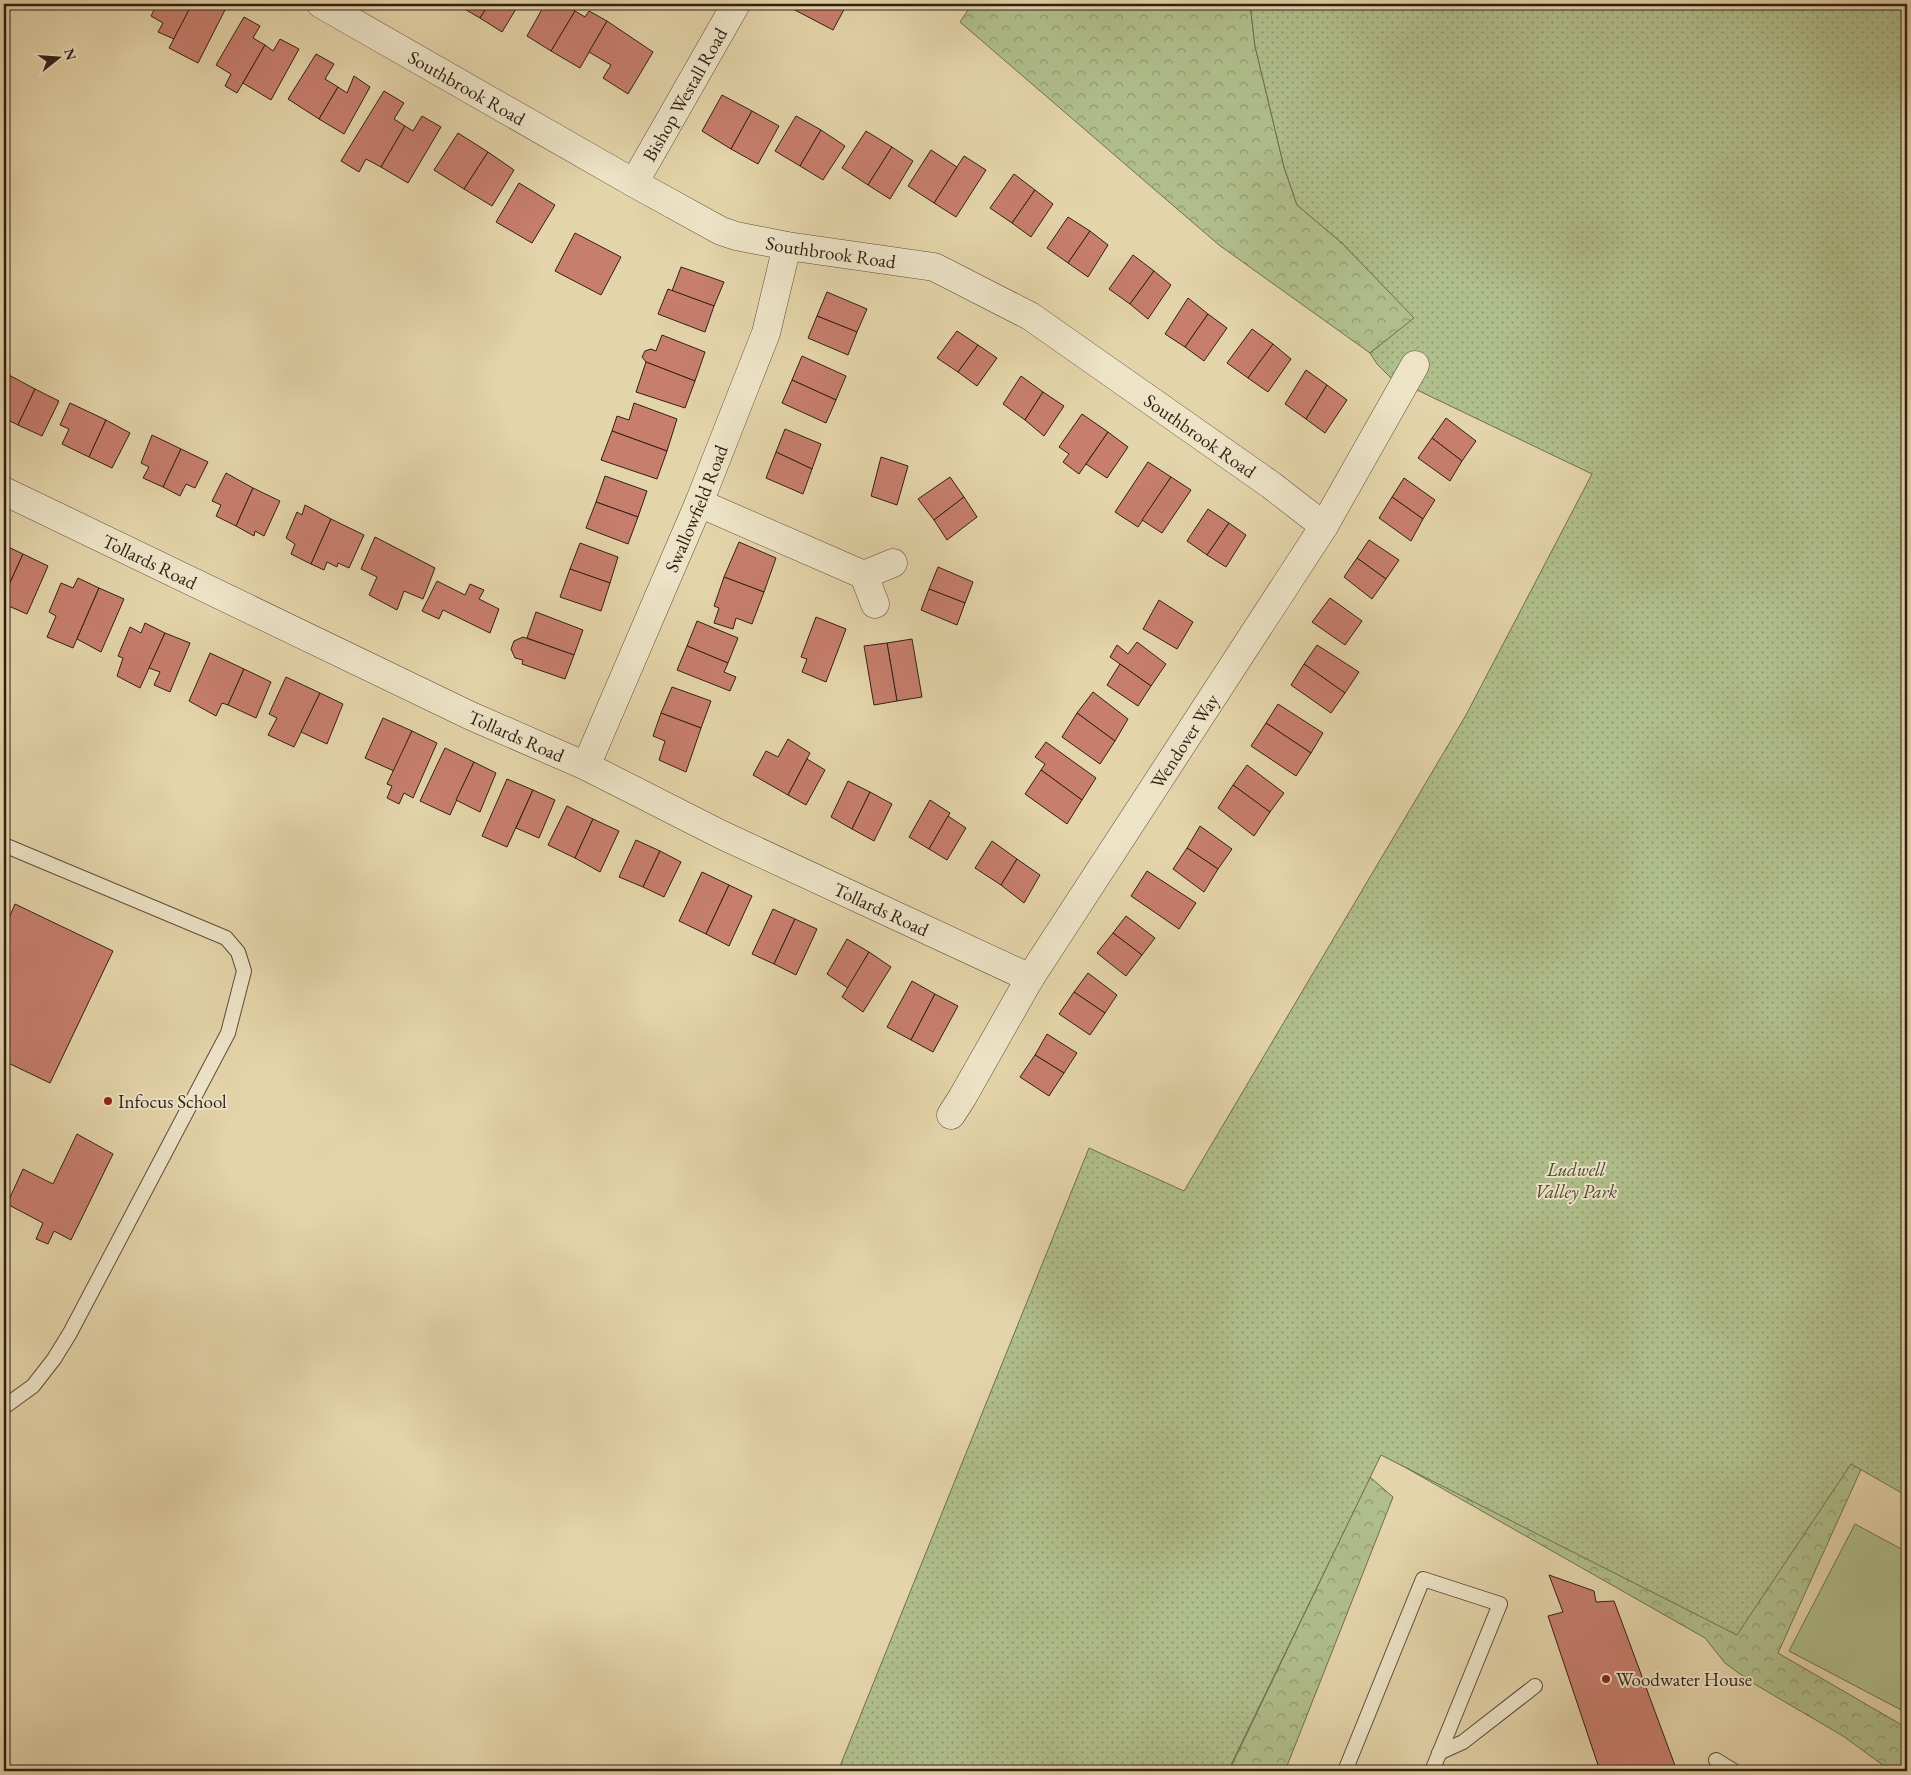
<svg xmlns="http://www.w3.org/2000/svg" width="1911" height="1775" font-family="'EB Garamond',serif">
  <defs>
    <pattern id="forest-crowns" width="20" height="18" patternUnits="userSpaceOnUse" patternTransform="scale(1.25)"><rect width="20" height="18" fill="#b0be8b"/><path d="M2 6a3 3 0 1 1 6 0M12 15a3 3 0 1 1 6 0" fill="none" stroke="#909a70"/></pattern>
    <pattern id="park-dots" width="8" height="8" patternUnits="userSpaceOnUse" patternTransform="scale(1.25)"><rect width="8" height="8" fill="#b0be8b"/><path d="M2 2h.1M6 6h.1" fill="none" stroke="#909a70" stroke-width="1.8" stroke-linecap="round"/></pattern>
  </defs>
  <rect width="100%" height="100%" fill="#e4d4a9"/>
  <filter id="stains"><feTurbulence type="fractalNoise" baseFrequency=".004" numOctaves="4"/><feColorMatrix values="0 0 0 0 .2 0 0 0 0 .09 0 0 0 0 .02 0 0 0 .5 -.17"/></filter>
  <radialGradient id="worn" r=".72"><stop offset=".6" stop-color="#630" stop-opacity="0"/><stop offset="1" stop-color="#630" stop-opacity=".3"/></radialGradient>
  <path fill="#b0be8b" stroke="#706e50" d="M1855,1524L1907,1552V1713L1789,1651Z"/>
  <g fill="url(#forest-crowns)" stroke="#706e50">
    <path d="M972,4H1250L1255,46L1284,167L1297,205L1342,243L1415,318L1370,353L1219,245L960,22Z"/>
    <path d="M1329,1424L1873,1443L1778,1653L1907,1728V1771H1891L1843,1736L1751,1682L1725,1663L1705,1638Z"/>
    <path d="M1370,1477L1393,1497L1285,1771H1229Z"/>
  </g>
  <path fill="url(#park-dots)" stroke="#706e50" d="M1250,4H1907V1496L1851,1464L1737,1635L1381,1455L1228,1771H838L1089,1148L1184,1191L1466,715L1592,474L1390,377L1377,364L1370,353L1414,318L1342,243L1297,205L1284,167L1255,46Z"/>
  <g fill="#c77e6d" stroke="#301f15">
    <path d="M157,4H192L174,39L158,32L163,23L151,16Z"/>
    <path d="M192,4H228L198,63L169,48Z"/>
    <path d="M456,4H489L480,18Z"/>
    <path d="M489,4H519L502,32L480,18Z"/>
    <path d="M545,4H564L575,11L551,51L527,36Z"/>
    <path d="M796,4H847L833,30L793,9Z"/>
    <path d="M575,11L585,17L589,11L607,21L580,68L551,51Z"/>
    <path d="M244,17L260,26L253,38L265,45L237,93L225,86L231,74L216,65Z"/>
    <path d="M607,21L653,52L628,94L603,78L611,65L589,52Z"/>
    <path d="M280,39L299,49L271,100L243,83L265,45L273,51Z"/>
    <path d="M316,54L334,64L325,79L338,87L319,119L288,99Z"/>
    <path d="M354,76L370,87L344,134L319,119L338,87L347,93Z"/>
    <path d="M384,91L404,103L394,119L405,126L381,167L366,159L359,172L341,161Z"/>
    <path d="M722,95L752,111L731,149L702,131Z"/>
    <path d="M752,111L779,126L758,164L731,149Z"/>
    <path d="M422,116L441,127L408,183L381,167L405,126L413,131Z"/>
    <path d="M796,116L821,130L800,166L775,151Z"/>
    <path d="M821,130L845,146L823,180L800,166Z"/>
    <path d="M866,131L892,147L868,185L842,168Z"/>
    <path d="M458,133L488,152L464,189L434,170Z"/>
    <path d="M892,147L913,161L890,199L868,185Z"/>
    <path d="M931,150L957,167L934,203L908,186Z"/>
    <path d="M488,152L514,170L492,206L464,189Z"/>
    <path d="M964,156L986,170L956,217L934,203Z"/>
    <path d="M1014,174L1035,190L1012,223L990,208Z"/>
    <path d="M519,183L555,205L532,243L496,222Z"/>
    <path d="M1035,190L1053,204L1031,237L1012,223Z"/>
    <path d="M1068,217L1090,231L1068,263L1047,248Z"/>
    <path d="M1090,231L1108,245L1088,277L1068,263Z"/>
    <path d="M575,233L621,257L601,295L555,271Z"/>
    <path d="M1133,255L1154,271L1130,304L1109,289Z"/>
    <path d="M681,267L724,282L714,306L672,291Z"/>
    <path d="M1154,271L1171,285L1148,319L1130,304Z"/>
    <path d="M668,289L714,306L705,332L658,314Z"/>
    <path d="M827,292L867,309L857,332L817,316Z"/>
    <path d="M1188,298L1208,314L1185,347L1165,334Z"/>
    <path d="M1208,314L1227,328L1204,361L1185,347Z"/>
    <path d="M817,316L857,332L848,355L808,338Z"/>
    <path d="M1252,329L1273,344L1248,378L1227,363Z"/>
    <path d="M957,331L978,345L958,372L937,358Z"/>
    <path d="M662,335L705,352L695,381L646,362L642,357L645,351L651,349L656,351Z"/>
    <path d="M1273,344L1291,359L1268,392L1248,378Z"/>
    <path d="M978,345L997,358L977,386L958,372Z"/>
    <path d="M802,356L846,376L836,400L792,380Z"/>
    <path d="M646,362L695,381L685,408L636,392Z"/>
    <path d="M1306,370L1327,385L1306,419L1285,404Z"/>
    <path d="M7,374L35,389L18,425L4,418V380Z"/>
    <path d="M1021,376L1043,392L1025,420L1003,404Z"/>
    <path d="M792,380L836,400L826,423L782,403Z"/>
    <path d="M1327,385L1347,400L1325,433L1306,419Z"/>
    <path d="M35,389L59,401L42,436L18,425Z"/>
    <path d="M1043,392L1064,406L1044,436L1025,420Z"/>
    <path d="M70,403L106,420L89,457L62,444L69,429L60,425Z"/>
    <path d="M634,403L677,419L667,451L612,431L617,416L629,420Z"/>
    <path d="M1082,414L1108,432L1079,474L1063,462L1069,454L1059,447Z"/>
    <path d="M1446,418L1476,441L1462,461L1432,438Z"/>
    <path d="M106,420L130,433L112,468L89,457Z"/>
    <path d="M785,429L821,444L812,469L776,452Z"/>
    <path d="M612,431L667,451L657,479L601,460Z"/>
    <path d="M1108,432L1128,447L1107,478L1086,464Z"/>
    <path d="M152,435L181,449L163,487L143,478L149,467L141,463Z"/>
    <path d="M1432,438L1462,461L1450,481L1418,458Z"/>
    <path d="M181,449L208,462L195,488L186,484L180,496L163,487Z"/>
    <path d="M776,452L812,469L803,494L766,478Z"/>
    <path d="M881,457L908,466L897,505L871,496Z"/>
    <path d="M1148,462L1171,477L1138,527L1115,512Z"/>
    <path d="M226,473L253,488L236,526L216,516L221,505L212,501Z"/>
    <path d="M605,476L647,491L638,517L596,502Z"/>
    <path d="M950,477L964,497L934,520L918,499Z"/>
    <path d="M1171,477L1191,490L1162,533L1142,520Z"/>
    <path d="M1404,478L1435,500L1423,519L1392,497Z"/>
    <path d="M253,488L280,501L264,536L255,531L254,536L236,526Z"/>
    <path d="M964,497L977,517L947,540L934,520Z"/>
    <path d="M1392,497L1423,519L1411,541L1379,518Z"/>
    <path d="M596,502L638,517L628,544L586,528Z"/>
    <path d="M305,505L331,519L311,564L291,554L295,544L286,538L297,512L302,515Z"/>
    <path d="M1208,509L1229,523L1207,555L1187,541Z"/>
    <path d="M331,519L364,535L349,568L338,563L337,567L327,562L324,570L311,564Z"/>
    <path d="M1229,523L1246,535L1226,567L1207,555Z"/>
    <path d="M375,537L435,568L423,599L404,591L397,610L369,595L377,577L361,569Z"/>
    <path d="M1369,540L1399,560L1386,579L1357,558Z"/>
    <path d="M739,542L776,558L764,592L724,577Z"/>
    <path d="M580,543L618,557L610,583L570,569Z"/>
    <path d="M4,545L23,554L4,596Z"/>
    <path d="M23,554L48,566L27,614L4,604V596Z"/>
    <path d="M1357,558L1386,579L1372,599L1344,577Z"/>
    <path d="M938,567L973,582L965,603L929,589Z"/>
    <path d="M570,569L610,583L601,611L560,597Z"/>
    <path d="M724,577L764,592L752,624L736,618L733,629L714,623L719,608L714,606Z"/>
    <path d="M78,578L99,588L73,648L47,637L56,616L49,612L61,583L73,588Z"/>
    <path d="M437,581L465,595L470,584L484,590L479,599L499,609L490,633L443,610L439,619L422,611Z"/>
    <path d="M99,588L124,599L101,652L77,639Z"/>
    <path d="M929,589L965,603L957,625L921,610Z"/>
    <path d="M1330,598L1362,621L1345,645L1312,622Z"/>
    <path d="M1159,600L1193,622L1177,649L1143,629Z"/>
    <path d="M536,612L583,630L574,655L527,638Z"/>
    <path d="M816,617L846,629L826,682L802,672L807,659L801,657Z"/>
    <path d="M697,621L738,638L728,663L687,646Z"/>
    <path d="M145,623L165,633L140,688L117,676L123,658L118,656L130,627L141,633Z"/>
    <path d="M165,633L190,643L170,692L154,685L160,672L149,668Z"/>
    <path d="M523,637L574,655L565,679L522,664L523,660L515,658L511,649L514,641Z"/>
    <path d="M912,639L922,697L897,701L887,643Z"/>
    <path d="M1137,642L1166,664L1151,686L1110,657L1117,645L1128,654Z"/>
    <path d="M887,643L897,701L874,705L864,646Z"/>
    <path d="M1317,645L1359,672L1345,693L1304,664Z"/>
    <path d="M687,646L728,663L724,672L736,677L730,691L677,670Z"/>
    <path d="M210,653L244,669L228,705L222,703L216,716L189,701Z"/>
    <path d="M1120,664L1151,686L1138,706L1107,685Z"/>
    <path d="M1304,664L1345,693L1331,713L1291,685Z"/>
    <path d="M244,669L271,682L256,718L228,705Z"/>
    <path d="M286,677L320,693L294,747L268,735L277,718L269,714Z"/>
    <path d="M672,687L711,701L701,728L661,713Z"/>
    <path d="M1093,692L1128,719L1115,741L1077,713Z"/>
    <path d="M320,693L343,704L327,744L301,732Z"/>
    <path d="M1278,704L1323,733L1311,753L1266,723Z"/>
    <path d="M661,713L701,728L686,772L659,760L665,741L653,736Z"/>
    <path d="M1077,713L1115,741L1100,764L1062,737Z"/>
    <path d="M383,718L412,731L394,771L365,758Z"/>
    <path d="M1266,723L1311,753L1296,776L1251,746Z"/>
    <path d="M412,731L437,743L413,798L404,793L399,804L387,798L392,786L387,784Z"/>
    <path d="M788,739L810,753L788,795L753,775L766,751L778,757Z"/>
    <path d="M1046,742L1096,778L1082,800L1041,770L1045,764L1035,757Z"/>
    <path d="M445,748L474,762L450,815L420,801Z"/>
    <path d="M807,759L825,770L806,805L788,795Z"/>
    <path d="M474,762L496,773L480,812L456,800Z"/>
    <path d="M1247,765L1284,793L1270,812L1233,785Z"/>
    <path d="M1041,770L1082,800L1067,824L1025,794Z"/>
    <path d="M507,779L533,790L507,847L482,836Z"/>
    <path d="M848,781L870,792L852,829L831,817Z"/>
    <path d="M1233,785L1270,812L1254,836L1218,808Z"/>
    <path d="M533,790L555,800L539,838L516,828Z"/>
    <path d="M870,792L892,804L874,841L852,829Z"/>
    <path d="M930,800L950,813L929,849L909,837Z"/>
    <path d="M567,806L593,819L575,858L548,845Z"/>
    <path d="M948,816L966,828L947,860L929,849Z"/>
    <path d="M593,819L619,831L600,872L575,858Z"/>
    <path d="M1200,826L1232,849L1218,869L1187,848Z"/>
    <path d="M636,840L660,851L643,887L619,877Z"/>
    <path d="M992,841L1017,859L1001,885L975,868Z"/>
    <path d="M1187,848L1218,869L1204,892L1173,869Z"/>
    <path d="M660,851L681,862L664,897L643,887Z"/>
    <path d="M1017,859L1040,875L1024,903L1001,885Z"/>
    <path d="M1147,871L1196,903L1179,929L1131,896Z"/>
    <path d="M702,872L729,885L706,934L679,921Z"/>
    <path d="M729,885L752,896L729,946L706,934Z"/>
    <path d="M15,904L113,951L50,1083L4,1061V916L9,918Z"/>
    <path d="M773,909L795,919L774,964L752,954Z"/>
    <path d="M1126,916L1155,938L1142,955L1113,933Z"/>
    <path d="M795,919L817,929L796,975L774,964Z"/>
    <path d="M1113,933L1142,955L1126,976L1097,953Z"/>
    <path d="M847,939L869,952L848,988L827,974Z"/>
    <path d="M869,952L891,967L863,1012L842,997Z"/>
    <path d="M1088,973L1117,995L1105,1013L1074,992Z"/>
    <path d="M912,981L935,994L911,1040L887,1027Z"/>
    <path d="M1074,992L1105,1013L1090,1035L1059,1014Z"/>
    <path d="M935,994L958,1006L933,1052L911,1040Z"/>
    <path d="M1047,1034L1077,1053L1064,1073L1035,1055Z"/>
    <path d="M1035,1055L1064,1073L1049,1096L1020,1077Z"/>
    <path d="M77,1134L113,1154L71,1240L54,1231L48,1244L36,1239L43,1223L7,1204L23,1169L53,1184Z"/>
    <path d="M1549,1575L1594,1591L1596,1602L1614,1601L1677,1771H1589L1598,1765L1548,1616L1563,1612Z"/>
  </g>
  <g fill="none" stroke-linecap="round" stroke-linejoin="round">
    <defs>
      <g id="lane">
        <path d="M4,845L226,938L238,952L244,971L228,1033L70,1333L54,1359L33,1386L4,1407"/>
        <path d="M1439,1753L1463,1742L1535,1686"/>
        <path d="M1716,1760L1734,1771"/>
        <path d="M1345,1771L1423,1579L1500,1604L1432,1771"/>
      </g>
      <g id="street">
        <path id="s1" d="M321,4L634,183L721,231L736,236L787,246L934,267L944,272L1030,316L1271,485L1324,526"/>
        <path id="s2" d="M634,183L736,4"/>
        <path id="s3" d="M4,491L471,716L586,766L722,835L1030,978"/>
        <path d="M699,503L864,575"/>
        <path d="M875,604L864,575L893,563"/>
        <path id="s4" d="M586,766L699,503L766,333L787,246"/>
        <path id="s5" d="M951,1115L962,1098L1030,978L1324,526L1415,365"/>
      </g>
    </defs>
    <use href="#lane" stroke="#5d4c3a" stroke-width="16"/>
    <use href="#street" stroke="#5d4c3a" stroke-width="29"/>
    <use href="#lane" stroke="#ede3c7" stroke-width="14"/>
    <use href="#street" stroke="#ede3c7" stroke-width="28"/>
  </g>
  <g fill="#8f2418" stroke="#ede3c7" stroke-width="2">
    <circle cx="108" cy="1101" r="5"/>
    <circle cx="1606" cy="1679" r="5"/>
  </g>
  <g text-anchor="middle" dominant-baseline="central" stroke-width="4" stroke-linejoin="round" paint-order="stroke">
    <g font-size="19" fill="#301f15" stroke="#ede3c7">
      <text stroke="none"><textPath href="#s1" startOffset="168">Southbrook Road</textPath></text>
      <text stroke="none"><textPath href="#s2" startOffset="102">Bishop Westall Road</textPath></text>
      <text stroke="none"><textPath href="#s1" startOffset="572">Southbrook Road</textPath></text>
      <text stroke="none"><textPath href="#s1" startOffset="992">Southbrook Road</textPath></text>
      <text stroke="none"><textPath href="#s4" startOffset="280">Swallowfield Road</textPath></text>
      <text stroke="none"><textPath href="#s3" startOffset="162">Tollards Road</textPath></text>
      <text stroke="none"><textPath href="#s3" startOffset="568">Tollards Road</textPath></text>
      <text stroke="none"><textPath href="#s5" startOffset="441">Wendover Way</textPath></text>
      <text stroke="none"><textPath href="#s3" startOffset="972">Tollards Road</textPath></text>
    </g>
    <g font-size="19" fill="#301f15" stroke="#ede3c7" text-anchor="start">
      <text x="118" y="1101">Infocus School</text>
      <text x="1616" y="1679">Woodwater House</text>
    </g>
    <g font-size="19" font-style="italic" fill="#504732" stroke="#ede3c7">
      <text x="1576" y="1169">Ludwell<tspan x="1576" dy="22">Valley Park</tspan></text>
    </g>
  </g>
  <rect width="1911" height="1775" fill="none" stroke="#e4d4a9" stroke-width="20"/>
  <rect x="5" y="5" width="1901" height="1765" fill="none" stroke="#301f15" stroke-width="2.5"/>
  <rect x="10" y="10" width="1891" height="1755" fill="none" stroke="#301f15"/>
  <g transform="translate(58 58) rotate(73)" stroke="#ede3c7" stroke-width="4" paint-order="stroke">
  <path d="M0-4L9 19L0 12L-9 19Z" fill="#301f15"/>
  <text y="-8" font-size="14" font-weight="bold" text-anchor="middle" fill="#301f15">N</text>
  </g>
  <rect width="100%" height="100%" filter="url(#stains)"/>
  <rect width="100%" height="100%" fill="url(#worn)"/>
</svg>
